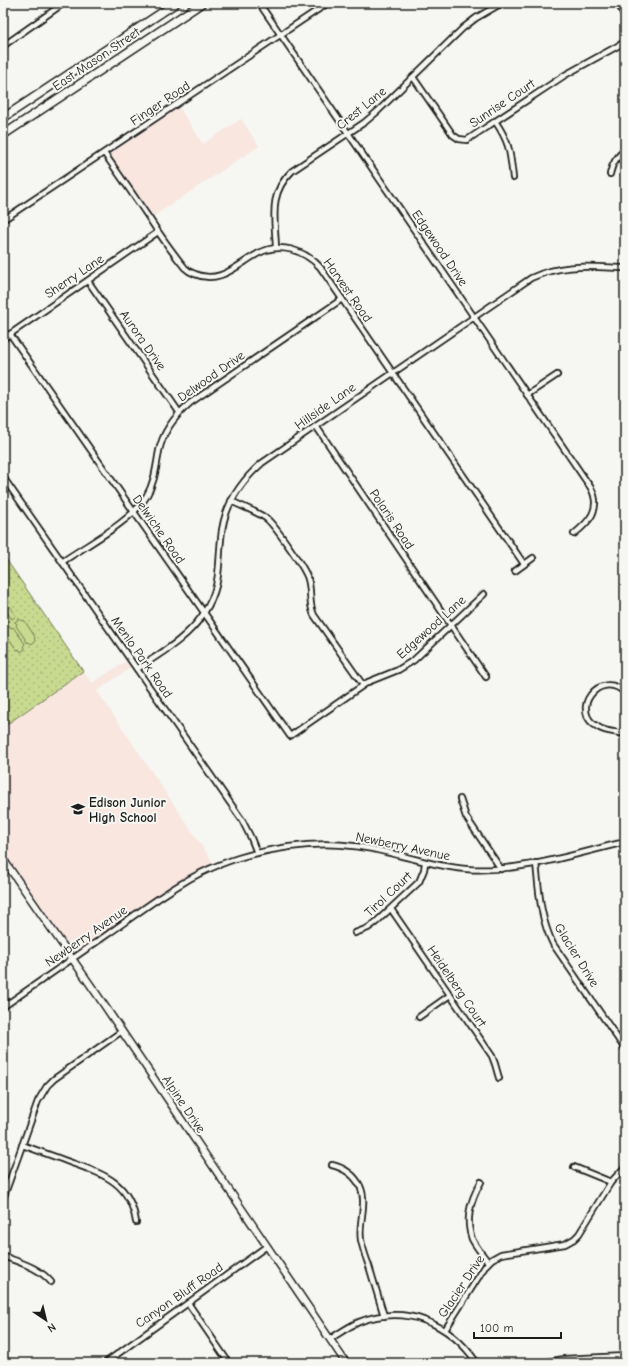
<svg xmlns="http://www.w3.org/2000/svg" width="628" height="1366" font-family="'Comic Neue',sans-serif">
  <defs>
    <pattern id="park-dots" width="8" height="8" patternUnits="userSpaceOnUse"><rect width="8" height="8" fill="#c8da8f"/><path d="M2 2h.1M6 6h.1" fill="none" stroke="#abba7b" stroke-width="1.8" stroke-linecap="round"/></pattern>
  </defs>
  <rect width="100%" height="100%" fill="#f6f6f2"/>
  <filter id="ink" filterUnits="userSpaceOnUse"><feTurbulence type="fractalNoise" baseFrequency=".025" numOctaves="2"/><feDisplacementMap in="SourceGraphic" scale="8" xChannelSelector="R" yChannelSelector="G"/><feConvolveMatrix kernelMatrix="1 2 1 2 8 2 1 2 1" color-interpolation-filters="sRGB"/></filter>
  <g filter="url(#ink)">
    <g fill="#f8e6df">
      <path d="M177,104L203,144L241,119L259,146L149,219L104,153Z"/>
      <path d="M130,659L134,665L97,691L216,867L182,883L72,959L3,859V727L83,671L92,683Z"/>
    </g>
    <path fill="url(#park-dots)" stroke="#727b56" d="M3,555L83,671L3,727Z"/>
    <g fill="#c8da8f" stroke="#727b56">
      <path d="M10,606L16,616L12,619L5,610Z"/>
      <path d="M20,619L22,621L24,620L35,637L34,639L36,641L31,644L29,642L28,643L16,626L17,624L15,622Z"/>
      <path d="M9,626L11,628L13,627L25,644L23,646L25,649L21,652L19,649L17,650L5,633L7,632L5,629Z"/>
    </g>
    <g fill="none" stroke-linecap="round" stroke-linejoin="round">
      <defs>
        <g id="minor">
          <path d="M259,3L591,488C602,509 589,522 574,534"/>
          <path d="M618,3L625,17"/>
          <path d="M3,46L64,3"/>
          <path d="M413,77L453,135L459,139L467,140L565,75L625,42"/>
          <path d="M495,121C510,143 510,152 513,178"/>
          <path d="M104,153C119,174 134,196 149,218C160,235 172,252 185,268C187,270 192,273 195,274C220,285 238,264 259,253C280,242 304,250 320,267L524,564"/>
          <path d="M610,174C612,164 617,156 625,150"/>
          <path d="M3,220L328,3"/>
          <path d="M276,248C275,218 268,194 292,171L365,122L378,111L463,28L476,18L502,3"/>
          <path d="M88,281L179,412"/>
          <path d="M10,334L290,736L368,682L398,670L414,660L484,594"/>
          <path d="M3,339L158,232"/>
          <path d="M527,395L557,375"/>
          <path d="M316,426L486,677"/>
          <path d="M3,477L242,820L251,838L257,853"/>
          <path d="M231,501C243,507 256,511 267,519C275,526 305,568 308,579C312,592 308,602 314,615L363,685"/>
          <path d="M62,562C86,545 131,522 146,497C155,482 156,467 159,451C163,431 175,416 190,403L342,299"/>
          <path d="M515,571L533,558"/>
          <path d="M137,669C161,653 188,638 204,613C221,587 218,568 221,539C223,508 239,483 262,463L531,278C563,263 591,267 625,268"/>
          <path d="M625,693C600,668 568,711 598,727C605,732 616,732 625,734"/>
          <path d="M460,799L466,817L501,869"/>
          <path d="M536,863C539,891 540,918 553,944L625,1049"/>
          <path d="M391,909L492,1056L495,1064L499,1078"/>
          <path d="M355,933L368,928L375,923L419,882L424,870L425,863"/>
          <path d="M3,1007C38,983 73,958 108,934C132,917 156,899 181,884C213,864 252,852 289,847C321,842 355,844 386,852C413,858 438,867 466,869C518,873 574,854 625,842"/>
          <path d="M419,1017L450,995"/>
          <path d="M22,1145C39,1151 56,1157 72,1163C106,1175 130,1183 136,1222"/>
          <path d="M332,1165C344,1168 354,1174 360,1186C368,1203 358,1222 361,1240C363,1249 366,1258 369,1266C374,1283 379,1299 384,1316"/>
          <path d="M574,1167L611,1182"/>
          <path d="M481,1182C471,1199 465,1220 472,1239C476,1247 483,1255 488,1262"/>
          <path d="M3,1199L38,1101L47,1086L54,1079L122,1031"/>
          <path d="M3,1256C21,1263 38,1267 51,1282"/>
          <path d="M188,1303L229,1363"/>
          <path d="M445,1330L486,1265L492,1259L501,1254L565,1244L574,1239L579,1234L611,1182L625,1167"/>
          <path d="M330,1339C340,1333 349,1326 359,1322C406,1304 450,1323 477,1363"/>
          <path d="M105,1363L267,1246"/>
          <path d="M541,1363L564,1359L625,1356"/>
        </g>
        <path id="tertiary" d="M3,859L96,993L346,1363"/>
        <g id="secondary">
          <path d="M3,118L176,3"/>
          <path d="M3,135L202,3"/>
        </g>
      </defs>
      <use href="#minor" stroke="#1c1c1c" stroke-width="8"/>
      <use href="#tertiary" stroke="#1c1c1c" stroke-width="9"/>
      <use href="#secondary" stroke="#1c1c1c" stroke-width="10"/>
      <use href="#minor" stroke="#f6f6f2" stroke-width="4.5"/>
      <use href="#tertiary" stroke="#f6f6f2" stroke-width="6"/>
      <use href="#secondary" stroke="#f6f6f2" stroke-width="7"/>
    </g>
  </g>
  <defs>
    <symbol id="school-bare" viewBox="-9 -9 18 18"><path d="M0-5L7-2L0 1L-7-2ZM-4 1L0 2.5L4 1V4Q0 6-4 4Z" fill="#1c1c1c" stroke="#f6f6f2" stroke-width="2.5" paint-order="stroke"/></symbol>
  </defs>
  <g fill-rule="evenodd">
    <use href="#school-bare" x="68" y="799" width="20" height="20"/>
  </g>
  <g text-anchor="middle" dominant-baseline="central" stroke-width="4" stroke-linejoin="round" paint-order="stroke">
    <g font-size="13" fill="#1c1c1c" stroke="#f6f6f2">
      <text transform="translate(96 59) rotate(-34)">East Mason Street</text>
      <text transform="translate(160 103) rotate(-34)">Finger Road</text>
      <text transform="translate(502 103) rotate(-34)">Sunrise Court</text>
      <text transform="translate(361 108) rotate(-39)">Crest Lane</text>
      <text transform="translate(440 248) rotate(56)">Edgewood Drive</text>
      <text transform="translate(74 276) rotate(-34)">Sherry Lane</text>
      <text transform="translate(348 290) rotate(55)">Harvest Road</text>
      <text transform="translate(143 340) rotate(55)">Aurora Drive</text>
      <text transform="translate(211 376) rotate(-35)">Delwood Drive</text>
      <text transform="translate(325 406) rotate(-35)">Hillside Lane</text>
      <text transform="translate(392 519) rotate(56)">Polaris Road</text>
      <text transform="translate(159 529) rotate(55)">Delwiche Road</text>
      <text transform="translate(431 627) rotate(-42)">Edgewood Lane</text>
      <text transform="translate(142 657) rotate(55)">Menlo Park Road</text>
      <text transform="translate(403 846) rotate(12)">Newberry Avenue</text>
      <text transform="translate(388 894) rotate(-43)">Tirol Court</text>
      <text transform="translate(86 936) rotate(-35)">Newberry Avenue</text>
      <text transform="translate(577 955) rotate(58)">Glacier Drive</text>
      <text transform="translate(457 986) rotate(56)">Heidelberg Court</text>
      <text transform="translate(184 1104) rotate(56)">Alpine Drive</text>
      <text transform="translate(461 1286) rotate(-56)">Glacier Drive</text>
      <text transform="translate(179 1295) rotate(-35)">Canyon Bluff Road</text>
    </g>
    <g font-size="13" font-weight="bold" fill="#1c1c1c" stroke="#f6f6f2" text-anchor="start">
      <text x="89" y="802">Edison Junior<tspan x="89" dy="15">High School</tspan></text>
    </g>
  </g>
  <rect width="628" height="1366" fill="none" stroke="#f6f6f2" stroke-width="16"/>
  <rect x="8" y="8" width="612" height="1350" fill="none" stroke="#1c1c1c" stroke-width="1.5" filter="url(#ink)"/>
  <g transform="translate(46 1320) rotate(145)" stroke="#f6f6f2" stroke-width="3" paint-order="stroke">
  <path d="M0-3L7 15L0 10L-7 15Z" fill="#1c1c1c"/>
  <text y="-6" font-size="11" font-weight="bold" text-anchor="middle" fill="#1c1c1c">N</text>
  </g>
  <path d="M474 1332v6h87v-6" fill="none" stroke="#1c1c1c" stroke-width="2"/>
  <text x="480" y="1332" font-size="12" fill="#1c1c1c" stroke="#f6f6f2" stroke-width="3" paint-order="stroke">100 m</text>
</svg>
